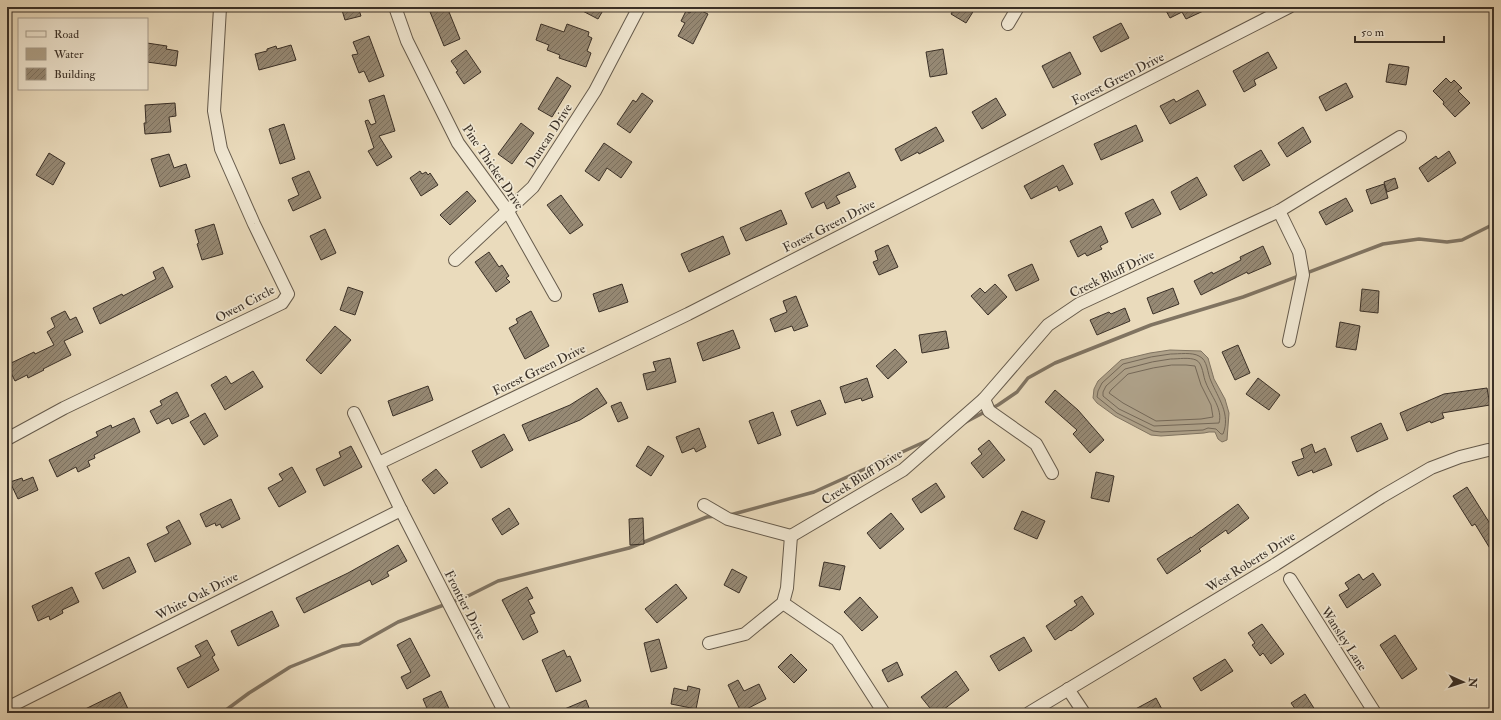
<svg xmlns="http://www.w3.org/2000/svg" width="1501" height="720" font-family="'IM FELL Double Pica',serif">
  <defs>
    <pattern id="building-hatch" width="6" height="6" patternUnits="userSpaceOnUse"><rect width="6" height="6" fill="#968974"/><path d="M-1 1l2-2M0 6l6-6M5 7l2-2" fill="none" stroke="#7b705f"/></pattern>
  </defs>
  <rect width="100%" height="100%" fill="#eadbbc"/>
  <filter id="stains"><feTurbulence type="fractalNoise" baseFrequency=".005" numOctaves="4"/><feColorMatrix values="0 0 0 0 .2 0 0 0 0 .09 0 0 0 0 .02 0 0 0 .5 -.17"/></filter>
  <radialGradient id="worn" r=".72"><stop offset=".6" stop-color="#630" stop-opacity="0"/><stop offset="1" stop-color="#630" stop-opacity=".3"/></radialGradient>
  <path fill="#aea189" stroke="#807462" d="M1170,350L1201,351L1208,358L1214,379L1225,399L1229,413L1227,440L1222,442L1218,439L1215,432H1209L1204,433L1161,436L1151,435L1115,416L1097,403L1093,398L1094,389L1098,381L1121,360L1150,353Z"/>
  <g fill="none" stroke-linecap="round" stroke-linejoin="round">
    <g stroke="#746858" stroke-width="1">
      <path d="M1171,354C1179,354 1192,352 1199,356C1208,360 1207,373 1211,381C1218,398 1231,414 1223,434H1221L1216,429L1208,428L1203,430L1161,432L1153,431L1117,413L1097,397L1098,391L1102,383L1123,364L1151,357Z"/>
      <path d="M1171,359C1179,359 1189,357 1196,360C1203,363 1203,377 1206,383C1211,396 1223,409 1219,423L1154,426L1119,409L1103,396V392L1106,386L1125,369L1152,362Z"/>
      <path d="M1172,365H1186L1195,366L1201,385L1211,405L1213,417L1201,419L1156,421L1123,403L1109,393L1111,390L1128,374L1153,368Z"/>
    </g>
    <g stroke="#807462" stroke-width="3.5">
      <path d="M962,424L998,405L1017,392L1028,378L1055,363L1151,325L1243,297L1383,244L1419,239L1447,242L1462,240L1494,224"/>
      <path d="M730,515L814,492L933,438"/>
      <path d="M222,713L249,693L290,667L342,646L359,644L398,622L468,596L498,581L629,548L707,517L716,516"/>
    </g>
  </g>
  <g fill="url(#building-hatch)" stroke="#3a3027">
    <path d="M341,7H358L361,16L345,20Z"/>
    <path d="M428,7H447L460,39L444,46Z"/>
    <path d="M575,7H605L598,19Z"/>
    <path d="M693,7L708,14L693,44L678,36L685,23L681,21L686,11L690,13Z"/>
    <path d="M955,7H976L966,23L951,14Z"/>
    <path d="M1164,7H1212L1186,19L1182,12L1170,18Z"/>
    <path d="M1121,23L1129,38L1101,52L1093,37Z"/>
    <path d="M541,24L564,32L567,24L589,32L588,36L592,38L587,51L591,53L586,67L559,58L560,55L547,50L549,45L536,40Z"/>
    <path d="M369,36L384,76L369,82L364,71L359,73L352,55L358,54L353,42Z"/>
    <path d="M147,43L167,46L166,49L178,51L176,66L147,62Z"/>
    <path d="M291,45L296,60L259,70L255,54L267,51V49L276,46L277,49Z"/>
    <path d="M943,49L947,74L930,77L926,52Z"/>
    <path d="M466,50L481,72L464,84L456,72L458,71L451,61Z"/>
    <path d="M1070,52L1081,74L1053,88L1042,66Z"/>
    <path d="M1268,52L1277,68L1254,80L1256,85L1244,92L1233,71Z"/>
    <path d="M1389,64L1409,67L1406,85L1386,82Z"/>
    <path d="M557,77L571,86L552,117L538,109Z"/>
    <path d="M1446,78L1451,83L1454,80L1462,88L1458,91L1470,103L1455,117L1443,104L1444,102L1433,91Z"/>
    <path d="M1346,83L1353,97L1326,111L1319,97Z"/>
    <path d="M1198,90L1206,105L1170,124L1160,106L1174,99L1176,102Z"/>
    <path d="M642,93L653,101L630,133L617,124L633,100L636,102Z"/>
    <path d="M384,95L395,131L379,136L392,157L377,166L368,151L374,148L365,121L368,120L371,125L376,123L369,100Z"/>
    <path d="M996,98L1006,115L982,129L972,112Z"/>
    <path d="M175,103L176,116L169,117L171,132L145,134L144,123H146L145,105Z"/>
    <path d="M521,123L534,133L512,164L498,154Z"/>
    <path d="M284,124L295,159L280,164L269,129Z"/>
    <path d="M1136,125L1143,141L1101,160L1094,144Z"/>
    <path d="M936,127L944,141L919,154L918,152L901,161L895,149Z"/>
    <path d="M1303,127L1311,142L1287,157L1278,143Z"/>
    <path d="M604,143L632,162L621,178L607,168L599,181L585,171Z"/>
    <path d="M1261,150L1270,165L1243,181L1234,166Z"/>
    <path d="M1449,151L1456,163L1428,182L1419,168L1436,156L1438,159Z"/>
    <path d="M49,153L65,163L53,185L36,175Z"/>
    <path d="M169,154L174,168L186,164L190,177L160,187L151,159Z"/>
    <path d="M1063,165L1073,184L1059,191L1057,186L1031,199L1024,186Z"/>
    <path d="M309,171L321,198L293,211L288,200L299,195L292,178Z"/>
    <path d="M420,171L422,174L426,172L428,175L430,173L438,185L421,196L410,178Z"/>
    <path d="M849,172L856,187L836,196L840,203L827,209L824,202L812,208L805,193Z"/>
    <path d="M1197,177L1207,195L1180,210L1171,192Z"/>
    <path d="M1395,178L1398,188L1387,192L1384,182Z"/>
    <path d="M1384,184L1388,198L1371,204L1366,190Z"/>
    <path d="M467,191L476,201L450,225L440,215Z"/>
    <path d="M561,195L583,225L570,234L547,205Z"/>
    <path d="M1346,198L1353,211L1326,225L1319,212Z"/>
    <path d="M1153,199L1161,214L1132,228L1125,213Z"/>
    <path d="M781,210L787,224L746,241L740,228Z"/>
    <path d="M214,224L223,254L202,260L197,244L199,243L195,230Z"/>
    <path d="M1101,226L1108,242L1100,246L1102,249L1087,256L1085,253L1078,257L1070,241Z"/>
    <path d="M325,229L336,253L321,260L310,236Z"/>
    <path d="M723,236L730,254L689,272L681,254Z"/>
    <path d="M888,245L898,267L879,275L873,262L878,260L875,251Z"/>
    <path d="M1263,246L1271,264L1248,274L1247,272L1201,295L1194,281L1212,272L1213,274L1241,260L1240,257Z"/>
    <path d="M489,252L499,267L502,265L509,276L506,278L510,282L496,292L475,262Z"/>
    <path d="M1032,264L1039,280L1016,291L1008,275Z"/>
    <path d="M163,267L173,287L100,324L93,308L122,294L123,296L156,279L153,272Z"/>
    <path d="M622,284L628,302L599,312L593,294Z"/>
    <path d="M995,284L1007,297L988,315L971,296L980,288L985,293Z"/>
    <path d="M348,287L363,292L355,315L340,310Z"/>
    <path d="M1173,288L1179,304L1153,314L1147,298Z"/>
    <path d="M1362,289L1379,291L1378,313L1360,311Z"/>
    <path d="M796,296L808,326L794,331L792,326L775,332L770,319L787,312L783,301Z"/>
    <path d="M1125,308L1130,321L1097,335L1090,320L1109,312L1111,314Z"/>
    <path d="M65,311L70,320L76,317L83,332L64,341L71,355L43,369L44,370L28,378L27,375L15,381L7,365L34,352L35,354L54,345L47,332L55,327L51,318Z"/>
    <path d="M531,311L549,346L525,359L509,328L518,323L516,319Z"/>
    <path d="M1340,322L1360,326L1356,350L1336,347Z"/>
    <path d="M335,326L351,340L321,374L306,360Z"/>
    <path d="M733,330L740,348L703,361L697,343Z"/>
    <path d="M946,331L949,348L922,353L919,335Z"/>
    <path d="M1238,345L1250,373L1235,380L1222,352Z"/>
    <path d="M895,349L907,362L888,379L876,366Z"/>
    <path d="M670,358L676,382L647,390L643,374L656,371L653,362Z"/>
    <path d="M253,371L263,387L225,410L211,385L226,376L231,384Z"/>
    <path d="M867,378L873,397L862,401L861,398L845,403L840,387Z"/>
    <path d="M1258,378L1280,395L1269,410L1246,394Z"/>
    <path d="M428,386L433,400L393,416L388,401Z"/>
    <path d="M597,388L607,403L580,420L529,441L522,425L570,405Z"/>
    <path d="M1487,388L1490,405L1442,413L1444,418L1431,423L1430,421L1407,431L1400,413L1444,394Z"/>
    <path d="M1055,390L1078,410L1104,440L1090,453L1073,434L1077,430L1045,402Z"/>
    <path d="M177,392L189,416L172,424L169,418L157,424L150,411L162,405L160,401Z"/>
    <path d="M820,400L826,414L797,426L791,411Z"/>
    <path d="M621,402L628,418L618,422L611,406Z"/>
    <path d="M773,412L781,435L758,444L749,421Z"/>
    <path d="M205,413L218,436L204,445L190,422Z"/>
    <path d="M134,418L140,432L94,455L95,458L88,461L90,466L78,472L76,467L57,477L49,460L98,436L96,432L111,425L112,428Z"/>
    <path d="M1381,423L1388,439L1357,452L1351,437Z"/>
    <path d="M699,428L706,447L696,452L694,448L682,453L676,437Z"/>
    <path d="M504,434L513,450L481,468L472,451Z"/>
    <path d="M989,440L1005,460L983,478L971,463L982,454L978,449Z"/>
    <path d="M1312,444L1315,453L1325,448L1332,465L1313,473L1312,470L1298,476L1292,462L1304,458L1301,449Z"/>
    <path d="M351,446L362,467L324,486L316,469L341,457L339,452Z"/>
    <path d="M648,446L664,456L651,476L636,466Z"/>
    <path d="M292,467L306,492L279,507L268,488L283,480L279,474Z"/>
    <path d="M436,469L448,483L434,494L422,480Z"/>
    <path d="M1096,472L1114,476L1109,502L1091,498Z"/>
    <path d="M33,477L38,490L18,499L10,482L22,478L23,481Z"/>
    <path d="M936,483L945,497L921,513L912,499Z"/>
    <path d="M1467,487L1494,530V555L1475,524L1472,526L1453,496Z"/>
    <path d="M231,499L240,519L222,528L220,524L216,526L215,523L206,527L200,514Z"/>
    <path d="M1238,504L1249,518L1228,534L1226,530L1199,549L1201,551L1167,574L1157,559L1191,537V538Z"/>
    <path d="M509,508L519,524L502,535L492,519Z"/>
    <path d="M1022,511L1045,521L1037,539L1014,529Z"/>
    <path d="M891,513L904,529L880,549L867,533Z"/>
    <path d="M643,518L644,544L630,545L629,519Z"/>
    <path d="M179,520L191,544L155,562L147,544L169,533L166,527Z"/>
    <path d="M398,545L407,561L387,572L389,576L372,585L370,580L304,613L296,598L348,573Z"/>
    <path d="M129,557L136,572L103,589L95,573Z"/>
    <path d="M824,562L845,566L840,590L819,586Z"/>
    <path d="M732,569L747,577L739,593L724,585Z"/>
    <path d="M1373,573L1381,585L1347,608L1339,595L1349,589L1345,583L1359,574L1363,580Z"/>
    <path d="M676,584L687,598L657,623L645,609Z"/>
    <path d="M72,587L79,602L62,610L63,613L50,620L49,616L38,621L32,606Z"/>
    <path d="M527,587L533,598L528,600L535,613L530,615L538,632L523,640L502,600Z"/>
    <path d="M1082,596L1094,614L1071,631L1070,630L1055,640L1046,626L1077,605L1074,601Z"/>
    <path d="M860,597L878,617L862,631L844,612Z"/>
    <path d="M272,611L279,626L238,646L231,631Z"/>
    <path d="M1262,624L1284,654L1271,664L1263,653L1260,656L1252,645L1255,643L1248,633Z"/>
    <path d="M1395,635L1417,669L1402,679L1380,645Z"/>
    <path d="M1024,637L1032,651L999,671L990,656Z"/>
    <path d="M410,638L430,676L407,689L401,677L411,672L397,645Z"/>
    <path d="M659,639L667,668L651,672L644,643Z"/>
    <path d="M207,640L215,655L212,657L219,670L188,688L177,668L201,656L195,646Z"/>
    <path d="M564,650L567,657L570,656L581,681L556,692L542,660Z"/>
    <path d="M791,654L807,670L794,683L778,667Z"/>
    <path d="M1225,659L1233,671L1201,691L1193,678Z"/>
    <path d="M897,662L903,675L888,682L882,670Z"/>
    <path d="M956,671L969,690L939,713H934L921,697Z"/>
    <path d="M738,680L744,691L759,684L766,699L741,712L728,685Z"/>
    <path d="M688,686L700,689L696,709L671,704L674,688L687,691Z"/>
    <path d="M441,691L451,713H429L423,699Z"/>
    <path d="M120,692L130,713H77Z"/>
    <path d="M1305,694L1317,713H1298L1291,703Z"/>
    <path d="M1156,698L1164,713H1128Z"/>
    <path d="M586,700L591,713H555Z"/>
  </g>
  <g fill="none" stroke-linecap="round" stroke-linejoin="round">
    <defs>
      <g id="minor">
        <path d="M395,7L407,41L458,143L507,210L555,295"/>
        <path d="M1008,24L1018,7"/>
        <path d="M1279,211L1299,252L1303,275L1289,341"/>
        <path d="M455,260L533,187L595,91L639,7"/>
        <path d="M984,399L989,411L1036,444L1052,473"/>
        <path d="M354,413L401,510L505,713"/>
        <path d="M7,439L64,408L282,303L288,294L254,224L221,149L214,111L220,8"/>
        <path d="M379,463L688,314L1289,7"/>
        <path d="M704,505L728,519L791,536"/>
        <path d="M791,536L903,470L984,399L1048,325L1079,304L1279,211L1400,137"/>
        <path d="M1290,579L1375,713"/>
        <path d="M783,603L837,640L884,713"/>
        <path d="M709,643L745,634L783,603L787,588L791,536"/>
        <path d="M1068,689L1084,713"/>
        <path d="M7,708L401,510"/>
        <path d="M1029,713L1276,564L1381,497L1431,468L1460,457L1488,450H1494"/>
      </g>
    </defs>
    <use href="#minor" stroke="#665b4c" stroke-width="14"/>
    <use href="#minor" stroke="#f1e8d3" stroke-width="12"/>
  </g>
  <g text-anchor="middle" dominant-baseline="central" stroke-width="3.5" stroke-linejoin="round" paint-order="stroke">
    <g font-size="13" fill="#3a3027" stroke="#f1e8d3">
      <text transform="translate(1118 79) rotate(-27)">Forest Green Drive</text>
      <text transform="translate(549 136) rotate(-57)">Duncan Drive</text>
      <text transform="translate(493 167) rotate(56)">Pine Thicket Drive</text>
      <text transform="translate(829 226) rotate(-27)">Forest Green Drive</text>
      <text transform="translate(1112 274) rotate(-26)">Creek Bluff Drive</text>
      <text transform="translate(245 304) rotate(-28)">Owen Circle</text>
      <text transform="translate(539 370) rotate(-26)">Forest Green Drive</text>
      <text transform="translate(862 477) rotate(-32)">Creek Bluff Drive</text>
      <text transform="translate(1251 562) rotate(-32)">West Roberts Drive</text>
      <text transform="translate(197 596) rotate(-27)">White Oak Drive</text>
      <text transform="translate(465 605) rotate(63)">Frontier Drive</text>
      <text transform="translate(1344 639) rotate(57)">Wansley Lane</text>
    </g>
  </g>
  <rect width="1501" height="720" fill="none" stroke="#eadbbc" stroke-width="24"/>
  <rect x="8" y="8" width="1485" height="704" fill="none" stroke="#3a3027" stroke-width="2"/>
  <rect x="12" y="12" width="1477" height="696" fill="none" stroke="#3a3027"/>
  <rect x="18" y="18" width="130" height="72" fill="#f1e8d3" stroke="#a89e8e"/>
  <rect x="26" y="31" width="20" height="6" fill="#f1e8d3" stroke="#a89e8e"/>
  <text x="54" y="38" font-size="12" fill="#3a3027">Road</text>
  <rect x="26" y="48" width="20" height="12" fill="#aea189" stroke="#a89e8e"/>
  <text x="54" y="58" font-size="12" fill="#3a3027">Water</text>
  <rect x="26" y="68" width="20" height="12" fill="url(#building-hatch)" stroke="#a89e8e"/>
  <text x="54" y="78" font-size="12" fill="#3a3027">Building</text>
  <g transform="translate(1463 682) rotate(93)" stroke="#f1e8d3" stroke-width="3" paint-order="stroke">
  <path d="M0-3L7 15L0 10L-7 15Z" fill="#3a3027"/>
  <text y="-6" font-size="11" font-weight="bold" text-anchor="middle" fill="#3a3027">N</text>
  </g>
  <path d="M1355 36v6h89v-6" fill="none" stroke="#3a3027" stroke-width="2"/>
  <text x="1361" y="36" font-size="12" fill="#3a3027" stroke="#f1e8d3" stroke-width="3" paint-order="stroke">50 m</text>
  <rect width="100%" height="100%" filter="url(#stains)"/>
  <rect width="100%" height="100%" fill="url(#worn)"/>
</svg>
